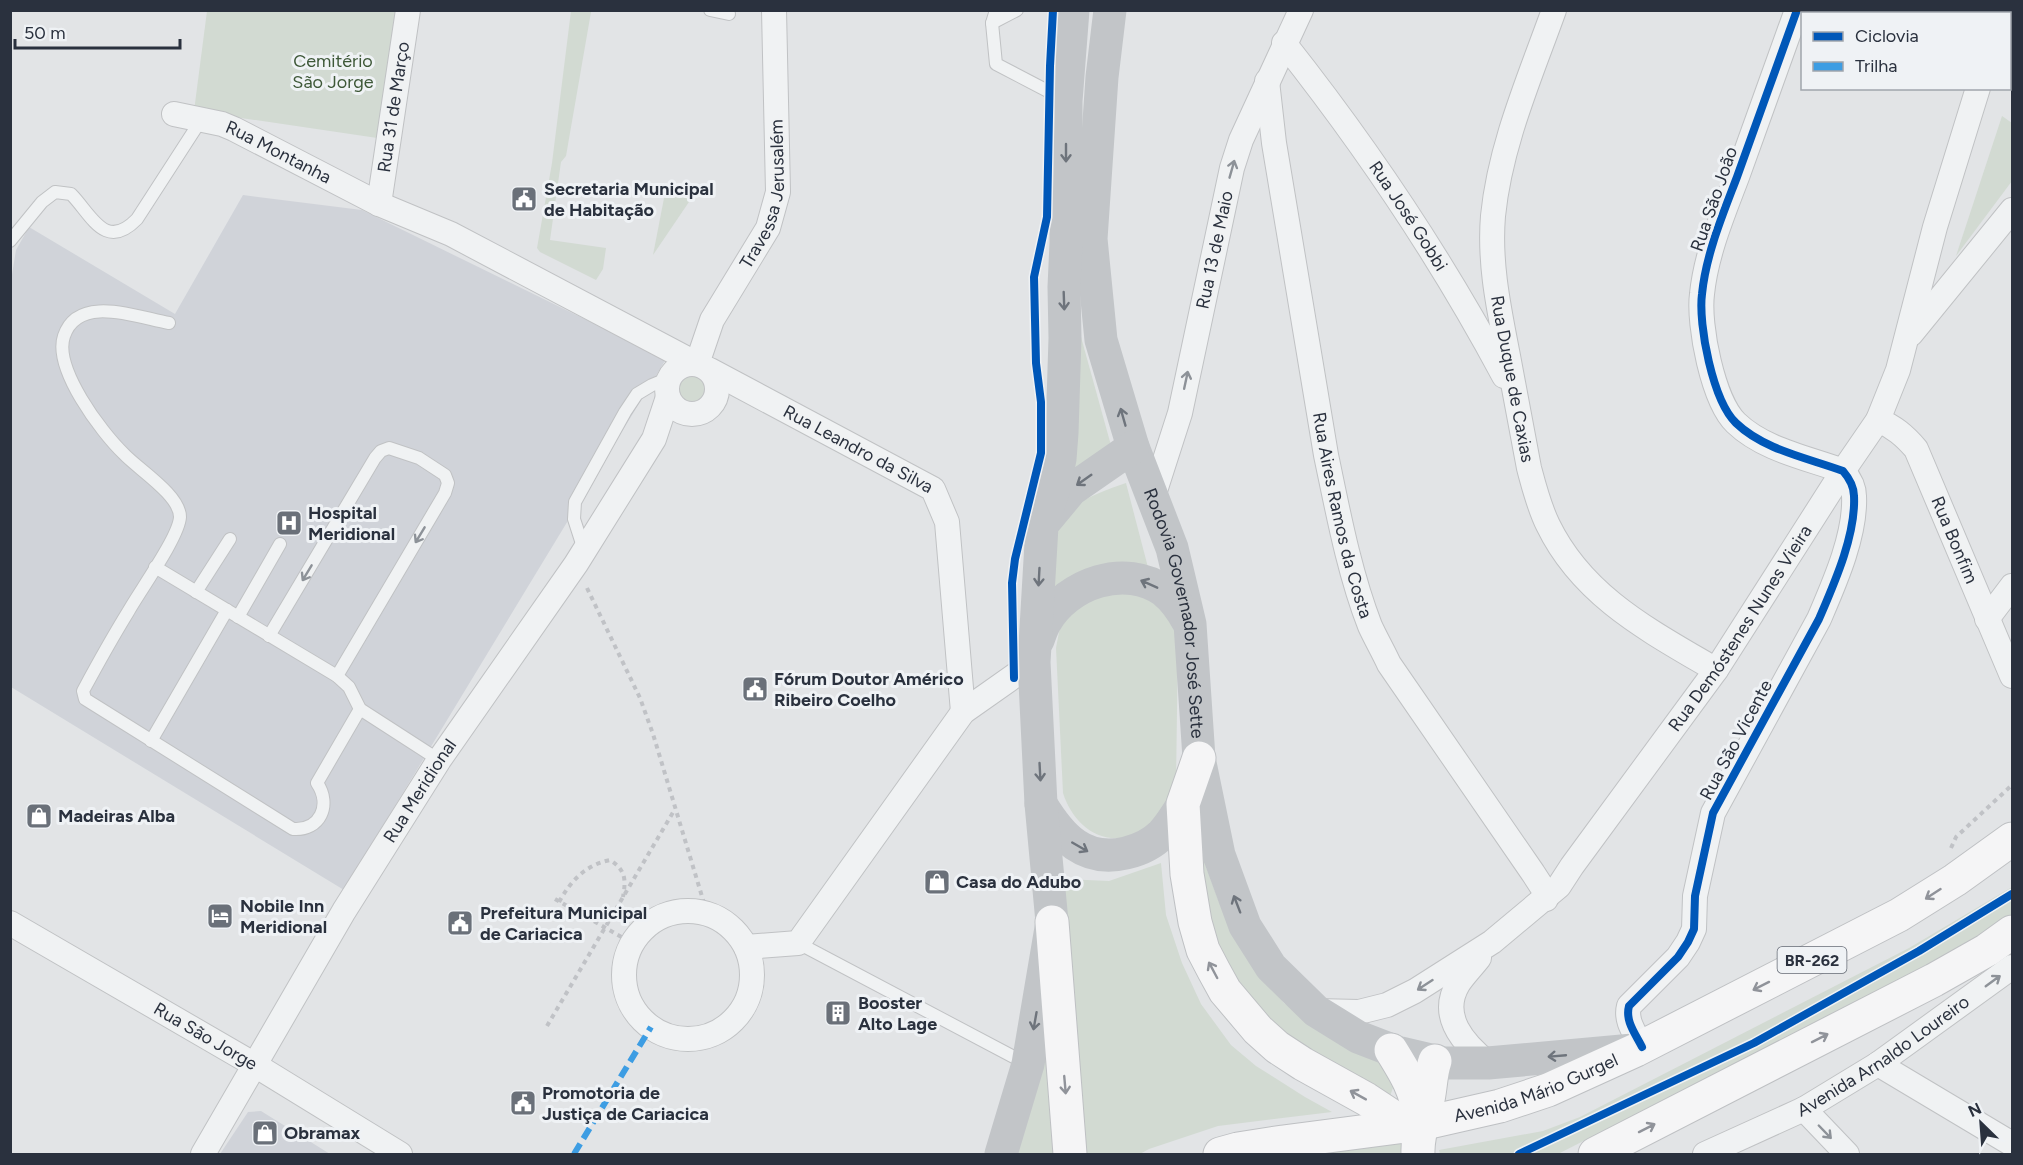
<svg xmlns="http://www.w3.org/2000/svg" width="2023" height="1165" font-family="Figtree,sans-serif">
  <rect width="100%" height="100%" fill="#e2e4e6"/>
  <g fill="#d0d3d9">
    <path d="M243,195L362,210L666,359L344,890L11,687L10,287L16,250L29,227L175,314Z"/>
    <path d="M261,1111L330,1154H220L248,1112Z"/>
  </g>
  <g fill="#d2dad2">
    <path d="M207,11H402L384,139L194,111Z"/>
    <path d="M571,11L591,12L566,156L561,162L550,240L606,248L603,269L596,280L540,252L537,248L552,163Z"/>
    <path d="M2002,116L2012,123V181L1956,256Z"/>
    <path d="M665,193L693,196L653,255Z"/>
    <path d="M1073,308L1112,449L1073,476Z"/>
    <path d="M683,366L716,383C717,391 716,399 710,405C685,432 647,388 683,366Z"/>
    <path d="M1126,483L1150,575L1045,604C1047,583 1050,529 1064,514C1078,500 1108,489 1126,483Z"/>
    <path d="M1138,592L1165,610L1178,638L1176,784L1160,821C1149,826 1134,837 1121,838C1092,841 1071,818 1063,793L1056,648L1059,632L1066,617L1090,596Z"/>
    <path d="M1194,813L1206,867L1219,902L1249,959L1284,1003L1329,1034L1382,1064L1394,1085L1390,1096L1264,1024L1202,922Z"/>
    <path d="M1161,863L1166,915L1182,963L1201,1004L1231,1045L1256,1066L1305,1097L1332,1112L1218,1126L1149,1149L1140,1154H1086L1064,879L1109,881Z"/>
    <path d="M2012,887V919L1921,969L1558,1154H1440L1439,1150L1543,1131L1580,1117L1909,948Z"/>
    <path d="M1047,1029L1056,1154H1017Z"/>
    <path d="M1405,1142L1409,1154H1304Z"/>
  </g>
  <g fill="none" stroke-linecap="round" stroke-linejoin="round">
    <defs>
      <g id="service">
        <path d="M710,10L729,14"/>
        <path d="M996,10L992,23L996,64L1065,100"/>
        <path d="M992,23L1017,10"/>
        <path d="M10,241L42,202L55,192L71,194C91,214 105,252 137,219L201,120"/>
        <path d="M169,323C136,317 78,294 64,336C53,368 101,432 124,454C138,469 180,495 180,517C179,537 139,592 128,612C112,638 97,665 83,691L85,699L293,829C320,831 332,805 317,783L360,709"/>
        <path d="M584,550L574,519L575,502L625,412L637,394L652,385L669,378"/>
        <path d="M155,567L337,676L349,687L360,709L439,760"/>
        <path d="M196,592L230,539"/>
        <path d="M238,617L280,544"/>
        <path d="M269,636L375,458L381,451L389,448L419,458L445,475L448,483L445,493L337,676"/>
        <path d="M151,741L227,610"/>
        <path d="M798,943L1027,1064"/>
      </g>
      <g id="minor">
        <path id="s1" d="M1554,10C1530,77 1500,145 1493,216C1489,264 1499,309 1508,356C1515,393 1522,431 1529,468C1534,487 1539,507 1548,525C1583,597 1650,631 1716,670"/>
        <path d="M2002,14L2003,10"/>
        <path id="s2" d="M1284,43C1367,148 1441,258 1504,376"/>
        <path id="s3" d="M1267,81L1274,143L1326,455C1338,512 1349,572 1370,626C1376,639 1383,651 1389,664L1533,873L1544,890L1546,899"/>
        <path id="s4" d="M174,114L222,124L234,129L379,204L451,234L697,364L712,320L768,228L778,192L774,10"/>
        <path id="s5" d="M379,204L408,10"/>
        <path d="M1911,334L2012,210"/>
        <circle cx="692" cy="389" r="25"/>
        <path id="s6" d="M710,370L933,489L947,522L963,712"/>
        <path id="s7" d="M1878,420C1894,427 1904,435 1916,449L2012,676"/>
        <path id="s8" d="M1153,497L1180,413L1232,168L1241,140L1301,10"/>
        <path d="M1987,619L2012,586"/>
        <circle cx="688" cy="975" r="64"/>
        <path id="s9" d="M10,923L255,1065L400,1154"/>
        <path d="M746,947L798,943L963,712L1034,662"/>
        <path d="M1479,958C1472,967 1464,975 1458,984C1439,1016 1464,1044 1488,1063"/>
        <path id="s10" d="M1316,1011L1359,1012L1387,1005L1415,991L1492,942L1559,886L1572,866L1716,670L1843,471L1878,420L1898,370L1935,227L1978,88"/>
        <path d="M1642,1047C1635,1033 1625,1021 1629,1006L1678,957L1688,942L1694,929L1695,896L1713,813L1819,619C1834,584 1856,535 1854,496C1854,486 1849,478 1843,471C1808,458 1764,450 1736,423C1713,401 1698,325 1702,294C1706,254 1723,214 1737,177C1757,121 1777,66 1797,10"/>
        <path d="M1878,1064L2012,1144"/>
        <path d="M1804,1109L1847,1154"/>
        <path id="s11" d="M203,1154L344,911L439,760L576,564L654,439L668,397"/>
        <path id="s12" d="M1705,1154L1804,1109L1878,1064L2012,967"/>
      </g>
      <g id="primary">
        <path d="M1199,758L1183,804L1187,874L1195,922L1203,950L1214,971L1225,991L1258,1030L1277,1047L1303,1064L1366,1099L1407,1126"/>
        <path d="M1052,922L1070,1154"/>
        <path d="M1391,1050C1406,1074 1416,1090 1420,1119"/>
        <path id="s14" d="M1220,1154L1238,1149L1283,1142L1421,1124L1500,1106L1548,1090L1636,1050L1899,915L1955,880L2012,839"/>
        <path d="M1418,1154C1417,1133 1426,1114 1429,1094C1431,1082 1431,1072 1435,1061"/>
        <path d="M1595,1154L1934,980L1987,950L2012,932"/>
      </g>
    </defs>
    <use href="#service" stroke="#c0c2c4" stroke-width="14"/>
    <use href="#minor" stroke="#c0c2c4" stroke-width="26"/>
    <use href="#primary" stroke="#bec0c3" stroke-width="35"/>
    <g stroke="#c0c2c6" stroke-width="4" stroke-dasharray="4.5 4.5" stroke-linecap="butt">
      <path d="M587,588L640,698L653,734L707,913"/>
      <path d="M1951,848L1956,837L2012,785"/>
      <path d="M555,899L632,943"/>
      <path d="M559,902C571,881 585,865 610,860C626,870 626,880 623,897"/>
      <path d="M547,1026L675,809"/>
    </g>
    <use href="#service" stroke="#f0f2f3" stroke-width="12"/>
    <use href="#minor" stroke="#f0f2f3" stroke-width="24"/>
    <g stroke="#c2c5c8" stroke-width="33">
      <path id="s13" d="M1110,10L1102,77L1091,239L1101,340L1133,447L1172,548L1190,624L1199,758L1219,855L1245,926L1271,967L1316,1011L1358,1037L1397,1052L1444,1063H1488L1633,1050"/>
      <path d="M1047,519L1071,490L1133,447"/>
      <path d="M1038,640C1040,635 1042,628 1045,623C1067,583 1126,563 1164,591C1174,599 1181,609 1187,620"/>
      <path d="M1041,804C1061,837 1084,863 1126,853C1139,850 1152,844 1162,834C1170,825 1177,814 1183,804"/>
      <path d="M1001,1154L1028,1064L1052,922L1041,804L1034,662L1042,526L1054,488L1060,459L1062,433L1065,338L1064,287L1066,243V101L1073,10"/>
    </g>
    <use href="#primary" stroke="#f5f5f6" stroke-width="33"/>
    <path stroke="#3d9de3" stroke-width="6" stroke-dasharray="12 6" stroke-linecap="butt" d="M574,1154L651,1027"/>
    <defs>
      <g id="cycleway">
        <path d="M1014,678L1012,583L1015,559L1041,453V402L1036,363L1034,277L1047,217L1050,66L1053,10"/>
        <path d="M1642,1047C1635,1033 1625,1021 1629,1006L1678,957L1688,942L1694,929L1695,896L1713,813L1819,619C1834,584 1856,535 1854,496C1854,486 1849,478 1843,471C1808,458 1764,450 1736,423C1713,401 1698,325 1702,294C1706,254 1723,214 1737,177C1757,121 1777,66 1797,10"/>
        <path d="M1519,1154L1754,1043L1919,951L2012,894"/>
      </g>
    </defs>
    <use href="#cycleway" stroke="#eff2f5" stroke-width="11"/>
    <use href="#cycleway" stroke="#0057b8" stroke-width="8"/>
  </g>
  <defs><path id="oneway-shaft" d="M-6 0H5M1.5-3L5.5 0L1.5 3" fill="none" stroke-width="1.6" stroke-linecap="round" stroke-linejoin="round" transform="scale(1.5)"/></defs>
  <g stroke="#6e747c">
    <use href="#oneway-shaft" transform="translate(1066 153) rotate(90)"/>
    <use href="#oneway-shaft" transform="translate(1064 301) rotate(88)"/>
    <use href="#oneway-shaft" transform="translate(1123 417) rotate(-106)"/>
    <use href="#oneway-shaft" transform="translate(1084 480) rotate(145)"/>
    <use href="#oneway-shaft" transform="translate(1039 577) rotate(93)"/>
    <use href="#oneway-shaft" transform="translate(1149 584) rotate(-156)"/>
    <use href="#oneway-shaft" transform="translate(1040 772) rotate(87)"/>
    <use href="#oneway-shaft" transform="translate(1080 847) rotate(30)"/>
    <use href="#oneway-shaft" transform="translate(1237 904) rotate(-111)"/>
    <use href="#oneway-shaft" transform="translate(1035 1021) rotate(100)"/>
    <use href="#oneway-shaft" transform="translate(1557 1056) rotate(175)"/>
  </g>
  <g stroke="#8d9298">
    <use href="#oneway-shaft" transform="translate(1232 169) rotate(-74)"/>
    <use href="#oneway-shaft" transform="translate(1186 380) rotate(-78)"/>
    <use href="#oneway-shaft" transform="translate(420 535) rotate(121)"/>
    <use href="#oneway-shaft" transform="translate(307 573) rotate(121)"/>
    <use href="#oneway-shaft" transform="translate(1993 981) rotate(-36)"/>
    <use href="#oneway-shaft" transform="translate(1425 985) rotate(147)"/>
    <use href="#oneway-shaft" transform="translate(1825 1132) rotate(46)"/>
  </g>
  <g stroke="#90939a">
    <use href="#oneway-shaft" transform="translate(1933 894) rotate(147)"/>
    <use href="#oneway-shaft" transform="translate(1213 970) rotate(-118)"/>
    <use href="#oneway-shaft" transform="translate(1761 986) rotate(153)"/>
    <use href="#oneway-shaft" transform="translate(1820 1038) rotate(-27)"/>
    <use href="#oneway-shaft" transform="translate(1065 1085) rotate(85)"/>
    <use href="#oneway-shaft" transform="translate(1358 1095) rotate(-151)"/>
    <use href="#oneway-shaft" transform="translate(1647 1128) rotate(-27)"/>
  </g>
  <defs>
    <symbol id="civic-square" viewBox="-11 -11 22 22"><rect x="-9" y="-9" width="18" height="18" rx="4" fill="#6a7079" stroke="#eff2f5"/><path d="M-.6-6.5H3V-4.5H.6V-3L4-1V1h2V6H-6V1h2V-1L-.6-3ZM-1.2 2.5V6h2.4V2.5Z" fill="#fff"/></symbol>
    <symbol id="hospital-square" viewBox="-11 -11 22 22"><rect x="-9" y="-9" width="18" height="18" rx="4" fill="#6a7079" stroke="#eff2f5"/><path d="M-5-5h3v3.5h4V-5h3V5h-3V1.5h-4V5h-3Z" fill="#fff"/></symbol>
    <symbol id="shop-square" viewBox="-11 -11 22 22"><rect x="-9" y="-9" width="18" height="18" rx="4" fill="#6a7079" stroke="#eff2f5"/><path d="M-5-2.5h2.3a2.7 3.5 0 0 1 5.4 0H5L5.5 6h-11ZM-1.5-2.5h3a1.5 2.3 0 0 0-3 0Z" fill="#fff"/></symbol>
    <symbol id="hotel-square" viewBox="-11 -11 22 22"><rect x="-9" y="-9" width="18" height="18" rx="4" fill="#6a7079" stroke="#eff2f5"/><path d="M-6-4.5h1.5V1H6V5H4.5V3h-9V5H-6ZM-4 0a1.8 1.8 0 1 1 3.6 0ZM.5 0V-2.5h3Q6-2.5 6 0Z" fill="#fff"/></symbol>
    <symbol id="building-square" viewBox="-11 -11 22 22"><rect x="-9" y="-9" width="18" height="18" rx="4" fill="#6a7079" stroke="#eff2f5"/><path d="M-4-6H4V6H1V3H-1V6H-4ZM-2.5-4.3h1.7v1.8h-1.7ZM.8-4.3h1.7v1.8H.8ZM-2.5-1h1.7V.8h-1.7ZM.8-1h1.7V.8H.8Z" fill="#fff"/></symbol>
  </defs>
  <g fill-rule="evenodd">
    <use href="#civic-square" x="509" y="184" width="30" height="30"/>
    <use href="#hospital-square" x="274" y="508" width="30" height="30"/>
    <use href="#civic-square" x="740" y="674" width="30" height="30"/>
    <use href="#shop-square" x="24" y="801" width="30" height="30"/>
    <use href="#shop-square" x="922" y="867" width="30" height="30"/>
    <use href="#hotel-square" x="205" y="901" width="30" height="30"/>
    <use href="#civic-square" x="445" y="908" width="30" height="30"/>
    <use href="#building-square" x="823" y="998" width="30" height="30"/>
    <use href="#civic-square" x="508" y="1088" width="30" height="30"/>
    <use href="#shop-square" x="250" y="1118" width="30" height="30"/>
  </g>
  <g text-anchor="middle" dominant-baseline="central" stroke-width="6" stroke-linejoin="round" paint-order="stroke">
    <rect fill="#eff2f5" stroke="#656b75" stroke-width="1.5" x="1777.5" y="947" width="69" height="26" rx="4.5"/>
    <g font-size="16" font-weight="bold" fill="#2a313e">
      <text x="1812" y="960">BR-262</text>
    </g>
    <g font-size="18" fill="#3e5838" stroke="#eff2f5">
      <text x="333" y="61">Cemitério<tspan x="333" dy="21">São Jorge</tspan></text>
    </g>
    <g font-size="18" fill="#2a313e" stroke="#eff2f5">
      <text stroke="none"><textPath href="#s5" startOffset="98">Rua 31 de Março</textPath></text>
      <text stroke="none"><textPath href="#s4" startOffset="112">Rua Montanha</textPath></text>
      <text stroke="none"><textPath href="#s4" startOffset="768">Travessa Jerusalém</textPath></text>
      <text transform="translate(1714 199) rotate(-71)">Rua São João</text>
      <text stroke="none"><textPath href="#s2" startOffset="213">Rua José Gobbi</textPath></text>
      <text stroke="none"><textPath href="#s8" startOffset="255">Rua 13 de Maio</textPath></text>
      <text stroke="none"><textPath href="#s1" startOffset="380">Rua Duque de Caxias</textPath></text>
      <text stroke="none"><textPath href="#s6" startOffset="168">Rua Leandro da Silva</textPath></text>
      <text stroke="none"><textPath href="#s3" startOffset="441">Rua Aires Ramos da Costa</textPath></text>
      <text stroke="none"><textPath href="#s7" startOffset="147">Rua Bonfim</textPath></text>
      <text stroke="none"><textPath href="#s13" startOffset="616">Rodovia Governador José Sette</textPath></text>
      <text stroke="none"><textPath href="#s10" startOffset="597">Rua Demóstenes Nunes Vieira</textPath></text>
      <text transform="translate(1736 740) rotate(-62)">Rua São Vicente</text>
      <text stroke="none"><textPath href="#s11" startOffset="423">Rua Meridional</textPath></text>
      <text stroke="none"><textPath href="#s9" startOffset="226">Rua São Jorge</textPath></text>
      <text stroke="none"><textPath href="#s12" startOffset="204">Avenida Arnaldo Loureiro</textPath></text>
      <text stroke="none"><textPath href="#s14" startOffset="324">Avenida Mário Gurgel</textPath></text>
    </g>
    <g font-size="18" font-weight="bold" fill="#2a313e" stroke="#eff2f5" text-anchor="start">
      <text x="544" y="189">Secretaria Municipal<tspan x="544" dy="21">de Habitação</tspan></text>
      <text x="308" y="513">Hospital<tspan x="308" dy="21">Meridional</tspan></text>
      <text x="774" y="679">Fórum Doutor Américo<tspan x="774" dy="21">Ribeiro Coelho</tspan></text>
      <text x="58" y="816">Madeiras Alba</text>
      <text x="956" y="882">Casa do Adubo</text>
      <text x="240" y="906">Nobile Inn<tspan x="240" dy="21">Meridional</tspan></text>
      <text x="480" y="913">Prefeitura Municipal<tspan x="480" dy="21">de Cariacica</tspan></text>
      <text x="858" y="1003">Booster<tspan x="858" dy="21">Alto Lage</tspan></text>
      <text x="542" y="1093">Promotoria de<tspan x="542" dy="21">Justiça de Cariacica</tspan></text>
      <text x="284" y="1133">Obramax</text>
    </g>
  </g>
  <rect width="2023" height="1165" fill="none" stroke="#2a313e" stroke-width="24"/>
  <rect x="1801" y="12" width="210" height="78" fill="#eff2f5" stroke="#a0a5ac" stroke-width="1.5"/>
  <rect x="1813" y="32" width="30" height="9" fill="#0057b8" stroke="#a0a5ac" stroke-width="1.5"/>
  <text x="1855" y="42" font-size="18" fill="#2a313e">Ciclovia</text>
  <rect x="1813" y="62" width="30" height="9" fill="#3d9de3" stroke="#a0a5ac" stroke-width="1.5"/>
  <text x="1855" y="72" font-size="18" fill="#2a313e">Trilha</text>
  <g transform="translate(1981 1123) rotate(335)" stroke="#eff2f5" stroke-width="4.5" paint-order="stroke">
  <path d="M0-4.5L10 22L0 15L-10 22Z" fill="#2a313e"/>
  <text y="-9" font-size="16" font-weight="bold" text-anchor="middle" fill="#2a313e">N</text>
  </g>
  <path d="M15 39v9h165v-9" fill="none" stroke="#2a313e" stroke-width="3"/>
  <text x="24" y="39" font-size="18" fill="#2a313e" stroke="#eff2f5" stroke-width="4.5" paint-order="stroke">50 m</text>
</svg>
